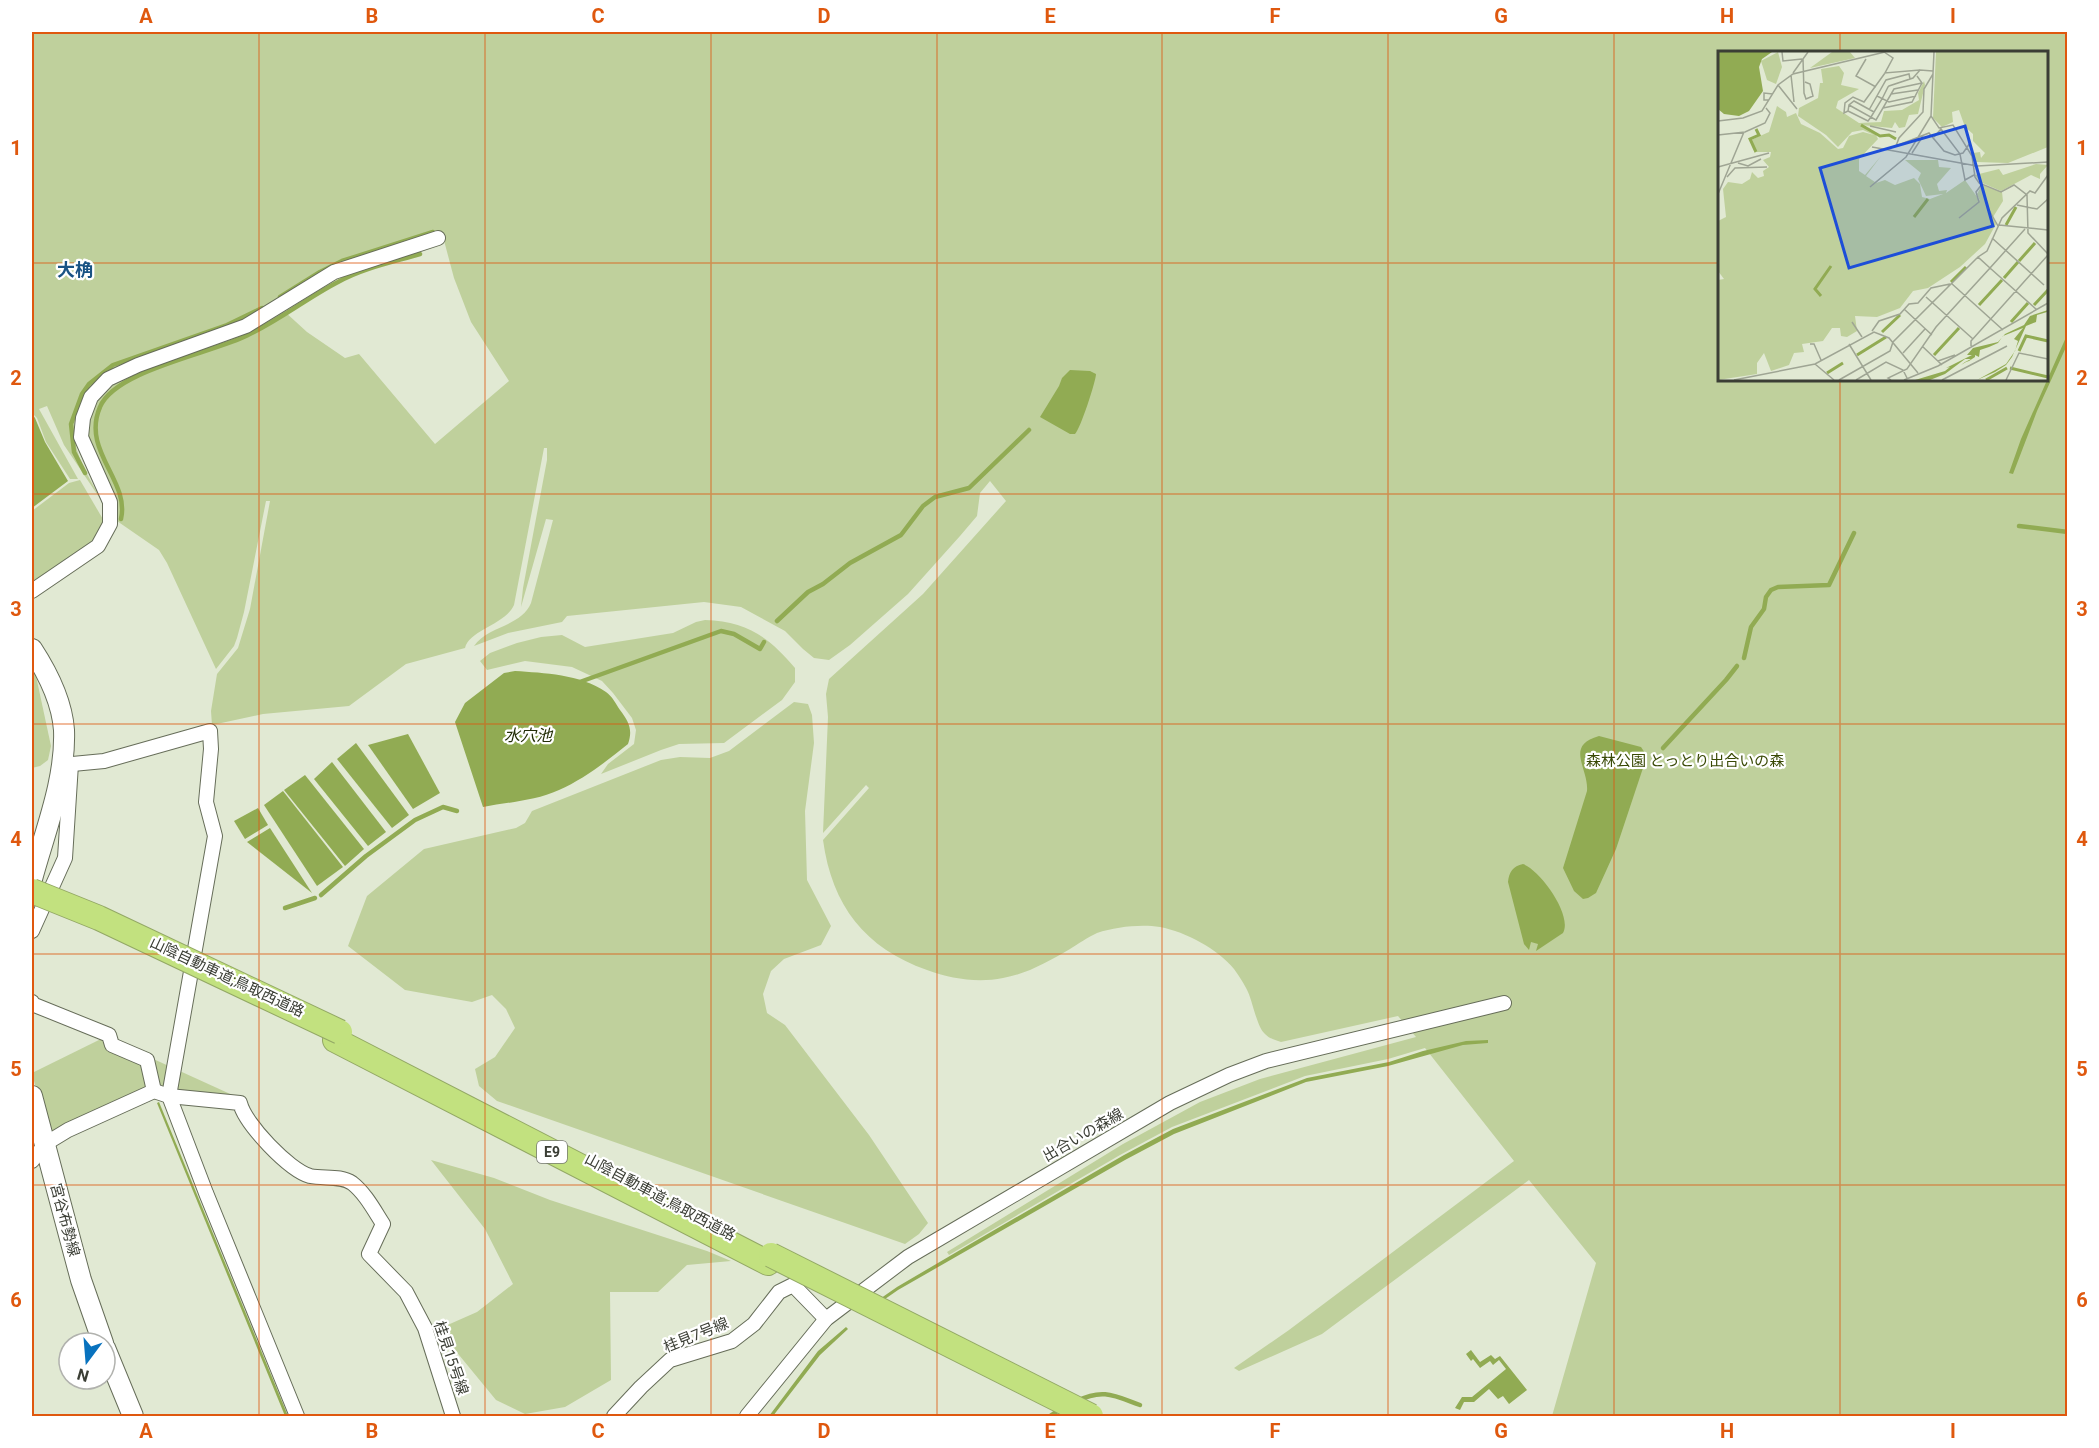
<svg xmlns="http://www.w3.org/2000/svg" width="2099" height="1448" font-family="Roboto,'Noto Sans JP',sans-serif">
  <rect width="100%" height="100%" fill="#e1e9d3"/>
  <g fill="#bfd09c" fill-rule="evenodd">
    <path d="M32,32H2067V1416H1552L1596,1263L1529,1180L1322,1334L1239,1371L1234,1368L1289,1330L1514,1161L1425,1048L1388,1059L1305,1076L1172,1127L1120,1155L949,1255L947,1252L1123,1144L1200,1102L1260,1079L1416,1037L1398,1016L1281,1042C1275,1040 1270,1039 1265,1034C1257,1027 1253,1003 1248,992C1245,985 1239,976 1234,969C1218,949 1186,932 1160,927C1140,924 1116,927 1097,933C1088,937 1078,944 1070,949C1049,961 1027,974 1003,978C978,983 951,979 927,970C865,948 832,906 823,840L869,788L866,785L823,833L828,717L826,694L829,679L923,594L1006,501L990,481L980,493L977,516L960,536L908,594L850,645L829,660L814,658L803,649L785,631L741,607L704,602L567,616L562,622L508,633L474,646C487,626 521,627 531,603L553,520L546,519L521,607L523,588L547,460V448H544L514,605C505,625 469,630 465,648L406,664L349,706L263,714L212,725L211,711L217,674L238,648L250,609L270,501H266L244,612L237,638L234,646L216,669L167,563L159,550L117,521L116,504L89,441V422L97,401L114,384L134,373L252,331L284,311L307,332L345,358L359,354L435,444L509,381L471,322L454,278L442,233L394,246L231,328L115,368C86,385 67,415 77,450C82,467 93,484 101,500L64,445L47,406L39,409L78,479H70L46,442L37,418L32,413ZM1720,52H2046V380H1720Z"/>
    <path d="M80,480L104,521L100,535L87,547L32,582V511L69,483Z"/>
    <path d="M705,620C746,621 769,637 795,668V682L782,700L724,743L679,744L661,750L601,774L608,764L634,744L636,730L632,718L613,693L602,681L572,667L525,661L487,670L480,661L490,653L517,643L541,637L562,635L585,647L673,633L696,622Z"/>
    <path d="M32,670L36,676L51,746L48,760L40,766L32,768Z"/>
    <path d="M794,702L808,704L812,715L814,743L805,811L807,880L831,926L821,945L784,959L771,971L763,994L767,1013L785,1025L869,1135L928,1223L919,1234L905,1244L497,1101L479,1086L475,1069L495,1057L515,1028L506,1009L492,995L472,1002L405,990L348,946L367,896L424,849L516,828L525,823L532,811L661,760L680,757L710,758L729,751Z"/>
    <path d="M105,1037L143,1054L148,1087L48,1136L32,1073Z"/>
    <path d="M149,1057L239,1098L233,1100L160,1087Z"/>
    <path d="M431,1160L494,1178L550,1200L707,1251L731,1261L687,1265L658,1292H610L611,1380L565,1407L525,1414L496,1400L450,1344L443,1327L477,1312L513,1284L485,1229Z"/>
  </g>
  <g fill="#91ab53">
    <path d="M2067,335V345L2037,411L2013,474L2009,473L2021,439Z"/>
    <path d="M1070,370L1090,371L1096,374C1096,381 1080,430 1075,434H1070L1040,417L1059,386L1062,378Z"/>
    <path d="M32,414L35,418L45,442L68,481L32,508Z"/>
    <path d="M515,671C544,673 580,674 606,692C612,696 616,704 620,710C629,722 633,730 628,744C607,761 584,779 559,790C535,801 508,802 483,807L455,722L465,703L504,673Z"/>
    <path d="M408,734L440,793L413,809L368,745Z"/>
    <path d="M1599,736L1641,747L1647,756L1616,849L1596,893L1588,898L1583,899L1574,891L1563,868L1587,791C1589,768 1564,746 1599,736Z"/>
    <path d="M356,743L409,815L392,828L337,759Z"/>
    <path d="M332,762L386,832L368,846L314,779Z"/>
    <path d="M305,775L364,849L345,866L284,790Z"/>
    <path d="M283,791L343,867L317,886L264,805Z"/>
    <path d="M258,808L268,825L245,839L234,821Z"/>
    <path d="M270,828L312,893L247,842Z"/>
    <path d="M1523,864C1540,870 1573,915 1563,933L1536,951L1538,944L1531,942L1529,950L1524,944L1508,882C1509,872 1513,866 1523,864Z"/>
    <path d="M1488,1040V1043L1463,1045L1388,1066L1306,1082L1174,1134L1125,1160L898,1290L865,1313L864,1310L897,1287L972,1243L1124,1155L1173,1129L1307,1078L1389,1062L1423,1051L1466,1041Z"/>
    <path d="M159,1102L288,1416H285L157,1103Z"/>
    <path d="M846,1327L848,1329L820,1355L773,1416H769L818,1351Z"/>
    <path d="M1471,1350L1480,1362L1491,1355L1495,1359L1500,1356L1527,1390L1509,1404L1503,1396L1498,1399L1489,1389L1474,1402H1464L1460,1410L1455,1408L1462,1397H1472L1506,1369L1499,1360L1493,1365L1490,1361L1480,1368L1473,1359L1471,1361L1466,1354Z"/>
  </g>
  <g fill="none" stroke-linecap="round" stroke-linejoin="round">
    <g stroke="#91ab53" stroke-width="4.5">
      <path d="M280,297L320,272L342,261L433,232"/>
      <path d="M85,473L74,452L71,424L82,394L89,384L113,365L227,325L262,308"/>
      <path d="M121,519C130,480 81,451 100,407C115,370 213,353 248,335C280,320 307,298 338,282C363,268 393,262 420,254"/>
      <path d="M2019,526L2068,532"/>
      <path d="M777,621L808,592L823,584L850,563L901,535L923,506L935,497L969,488L1029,430"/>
      <path d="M1744,658L1751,627L1764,609L1766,597L1771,590L1778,587L1829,585L1854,533"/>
      <path d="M577,683L721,631L734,634L760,649L764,642"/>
      <path d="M1663,748L1726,680L1737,666"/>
      <path d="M321,895L366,856L415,820L443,807L457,811"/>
      <path d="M285,908L315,898"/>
      <path d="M1077,1401C1103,1388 1115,1396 1140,1405"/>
      <path d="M1050,1416L1059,1410"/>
    </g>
    <defs>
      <g id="street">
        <path d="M32,591L98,546L110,524V502L81,437L83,418L91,397L108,379L138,365L246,326L334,272L438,238"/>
        <path d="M62,765L104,761L210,731L211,749L206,802L215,836L169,1096L206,1193L297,1416"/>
        <path d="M32,931L65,858L71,764"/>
        <path d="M32,1002V1004L109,1035L112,1045L147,1060L154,1091"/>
        <path d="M32,1161L45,1144L68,1130L154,1091L169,1096L240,1103C245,1124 289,1170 310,1176C324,1179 340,1175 352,1183C365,1193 374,1210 383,1224L369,1254L406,1292L425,1328L453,1416"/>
        <path d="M614,1416L641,1387L670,1360L732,1341L754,1324L779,1292L793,1285L826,1319"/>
        <path d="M747,1416L826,1319L908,1257L1170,1103L1229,1075L1266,1061L1504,1003"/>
      </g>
      <g id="secondary">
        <path d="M32,649C47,672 62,701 64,730C66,780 45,831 32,879"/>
        <path d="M32,1096L81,1280L103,1343"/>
        <path d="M105,1348L133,1416"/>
      </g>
      <path id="highway" d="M335,1040L768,1263"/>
    </defs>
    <use href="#street" stroke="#666d59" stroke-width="16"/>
    <use href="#secondary" stroke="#666d59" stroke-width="22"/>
    <use href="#highway" stroke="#93a865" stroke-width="26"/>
    <use href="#street" stroke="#fff" stroke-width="14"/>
    <use href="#secondary" stroke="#fff" stroke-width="20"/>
    <use href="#highway" stroke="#c2e17f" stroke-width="24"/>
    <defs>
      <g id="highway-bridge">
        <path d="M32,891L99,918L340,1032"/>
        <path d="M771,1255L1091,1416"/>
      </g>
    </defs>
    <use href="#highway-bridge" stroke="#93a865" stroke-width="26" stroke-linecap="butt"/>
    <use href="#highway-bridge" stroke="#c2e17f" stroke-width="24"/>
  </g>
  <path fill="none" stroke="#df580e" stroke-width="1.5" stroke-opacity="0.55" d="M259,32V1416M485,32V1416M711,32V1416M937,32V1416M1162,32V1416M1388,32V1416M1614,32V1416M1840,32V52M32,263H1720M2046,263H2068M1840,380V1416M32,494H2068M32,724H2068M32,954H2068M32,1185H2068"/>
  <g text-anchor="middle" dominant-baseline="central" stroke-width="4.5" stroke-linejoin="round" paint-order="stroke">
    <rect fill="#fff" stroke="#767872" stroke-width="1.5" x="537" y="1141" width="30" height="22" rx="4.5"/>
    <g font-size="14" font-weight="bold" fill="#3b3e35">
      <text x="552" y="1152">E9</text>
    </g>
    <g font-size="15" fill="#394905" stroke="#fff">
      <text x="1685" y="761">森林公園 とっとり出合いの森</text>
    </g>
    <g font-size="15" fill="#3b3e35" stroke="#fff">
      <text transform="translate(227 977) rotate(25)">山陰自動車道;鳥取西道路</text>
      <text transform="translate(1083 1135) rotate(-30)">出合いの森線</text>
      <text transform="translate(660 1197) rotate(28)">山陰自動車道;鳥取西道路</text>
      <text transform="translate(65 1220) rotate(75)">宮谷布勢線</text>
      <text transform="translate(696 1335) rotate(-22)">桂見7号線</text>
      <text transform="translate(451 1358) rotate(71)">桂見15号線</text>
    </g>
    <g font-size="16" font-style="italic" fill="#242e08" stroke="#fff">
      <text x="528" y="735">水穴池</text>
    </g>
    <g font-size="18" font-weight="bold" fill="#195384" stroke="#fff">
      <text x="75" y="269">大桷</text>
    </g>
  </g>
  <g transform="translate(1718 51)">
    <rect width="330" height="330" fill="#e1e9d3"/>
    <path d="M60,1L64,16L58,33L49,29L43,10ZM114,1H132L137,7L92,17ZM218,1H330V96L290,112L258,111L255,102L262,101L263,107L267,102L255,90V83L247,76L241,59L234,61L235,71L224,76L215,67ZM121,15L126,22L123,34L141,38L120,50L118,57L141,72L163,71L166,60L184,59L201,49L200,42L206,30L207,34L200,63L191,64L187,76L181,77L177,71L174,77L143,74L157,82L160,88L141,108V120L147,124L163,105L148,125L157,131L186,108L158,132L167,129L177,134L196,127L202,133L204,146L212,148L225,143L208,145L200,128L203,122L187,109H220L221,116L233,117L219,133L221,140L229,139L228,142L247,129L262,150L259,143L264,134L284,141L285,150L275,166L278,173L267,193L242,216L210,237L195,240L182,257L159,266L137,265L139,280L129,286L123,285L122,277H114L105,290L84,293L86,301L76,302L71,314L53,320L46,302L39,312V323L0,329V229L6,228L0,220V170L8,166L5,138L10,131L24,133L32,128L34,121L40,127L46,125L45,120L51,116L45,109L52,106L53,101H39L33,89L51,81L59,55L68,61L69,66L78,62L83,73L102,82L120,98L125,97L131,85L145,81L156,84L145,79L134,81L120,96L108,84L80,65L81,57L100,47L102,32H105L103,18ZM318,113L330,114L322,123V128L313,124L283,140L262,131L257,124L281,118L285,124Z" fill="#bfd09c"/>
    <path d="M0,1H54L44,8L41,16L45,40L31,60L21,65L6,63L0,58ZM330,259L329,261L319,264L318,271L308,275L294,306L288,314L277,321L259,329L288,313L297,300L300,290L296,288L305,277L285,285L280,292L271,296L262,299L261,306L257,304V306L251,310L248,311L243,314L247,311L253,308H247L227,323L212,329H197L227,320L232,316L228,317L254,304H249L255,297L280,291L287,283L306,274L312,265Z" fill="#91ab53"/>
    <path fill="none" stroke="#91ab53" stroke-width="3" d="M143,74L162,85L171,84L178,88M38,101L32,88L41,84L38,78M196,166L210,148M288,174L298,156M301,210L317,192M286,227L300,211M233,231L248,216M103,245L97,238L113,215M261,254L284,229M316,254L330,239M293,271L310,252M164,281L182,264M301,300L308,285L330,290M139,304L168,286M216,304L241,277M292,317L330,326M109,322L125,312M268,329L289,317"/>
    <path fill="none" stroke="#9fa594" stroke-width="1.5" d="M64,1L65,10L84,8M166,1L175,7L167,22L202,19M216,1L213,65L221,77L235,74L254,105L257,126L261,132L283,141L296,134L309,144L310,182L330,203M85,7L86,42L88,48L95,45L92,33L87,31M148,8L138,25L158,36M75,22L90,1M215,23L206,38L205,61L181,87L178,95L211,82L226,100L237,104L245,102L252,92M73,24L76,51M60,34L79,58M173,43L200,39M159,45L171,51L198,45M51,49H46V42L55,43M131,54L158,69L176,38L204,32L199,25M165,57L194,51L204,32M151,59L168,29L191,23L192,28M130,60L126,62L127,52L135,46L146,51L167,22M156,61L136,50L131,54L130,60L150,70L153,66L164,48L170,36L171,35L195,27L202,19L215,20M0,70L25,67L44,60L60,34L75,23L167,1M0,74V94M152,75L178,81M0,84L27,81L47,72L52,62L48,57M216,86L223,78L242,103L247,129L256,124M154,96L259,115L330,111M194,102L205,85M20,112L30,115L43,108M0,116L51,102M9,126L17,117L49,116M152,136L188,106L213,65M0,143L26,81M299,154L319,158L330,148M271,159L280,175M241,167L261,151L258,141L264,133M281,174L330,179M307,178L272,217L319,259M274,187L326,234M233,232L285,279M208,246L255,288M186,258L214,284M134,271L144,286M154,280L161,270L182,263L191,253L200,252L213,237L232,233M92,293H96L103,309M131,293L153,329M204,295L224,314M253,295V290L330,204M185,302L207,278M220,310L237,304M97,313L116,329M16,329L97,313L156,281L171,287L200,322M121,329L172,300L175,291L260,206M138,329L168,311L185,319L189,327M173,329L170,327L189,318L218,276L272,217L260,206L269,200L284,167L312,140L317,142L330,124M186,329L220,315L330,252M224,329L289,295M288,329L301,302L330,308"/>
    <path fill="#1d4ed8" fill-opacity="0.15" stroke="#1d4ed8" stroke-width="3" d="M247,75L275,175L131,217L102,117Z"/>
    <rect width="330" height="330" fill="none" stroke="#3b3e35" stroke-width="3"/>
  </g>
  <rect width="2099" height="1448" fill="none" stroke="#ffffff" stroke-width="66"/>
  <g transform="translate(87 1361) rotate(196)"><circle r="28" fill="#ffffff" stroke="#b1b2ae" stroke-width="1.5"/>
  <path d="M0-4.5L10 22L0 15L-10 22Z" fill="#0872be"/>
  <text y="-9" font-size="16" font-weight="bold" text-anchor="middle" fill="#3b3e35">N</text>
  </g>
  <rect x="33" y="33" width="2033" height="1382" fill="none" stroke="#df580e" stroke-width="2"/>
  <g font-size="20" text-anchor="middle" font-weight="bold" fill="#df580e">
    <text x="146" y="23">A</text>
    <text x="372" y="23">B</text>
    <text x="598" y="23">C</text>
    <text x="824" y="23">D</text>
    <text x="1050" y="23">E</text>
    <text x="1275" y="23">F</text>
    <text x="1501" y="23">G</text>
    <text x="1727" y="23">H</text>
    <text x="1953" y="23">I</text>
    <text x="16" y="155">1</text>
    <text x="2082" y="155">1</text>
    <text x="16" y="385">2</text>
    <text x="2082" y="385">2</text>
    <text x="16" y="616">3</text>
    <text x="2082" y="616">3</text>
    <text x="16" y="846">4</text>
    <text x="2082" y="846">4</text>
    <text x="16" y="1076">5</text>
    <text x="2082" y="1076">5</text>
    <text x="16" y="1307">6</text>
    <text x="2082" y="1307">6</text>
    <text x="146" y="1438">A</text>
    <text x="372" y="1438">B</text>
    <text x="598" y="1438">C</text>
    <text x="824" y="1438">D</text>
    <text x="1050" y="1438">E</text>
    <text x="1275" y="1438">F</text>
    <text x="1501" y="1438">G</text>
    <text x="1727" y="1438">H</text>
    <text x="1953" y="1438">I</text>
  </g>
</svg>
